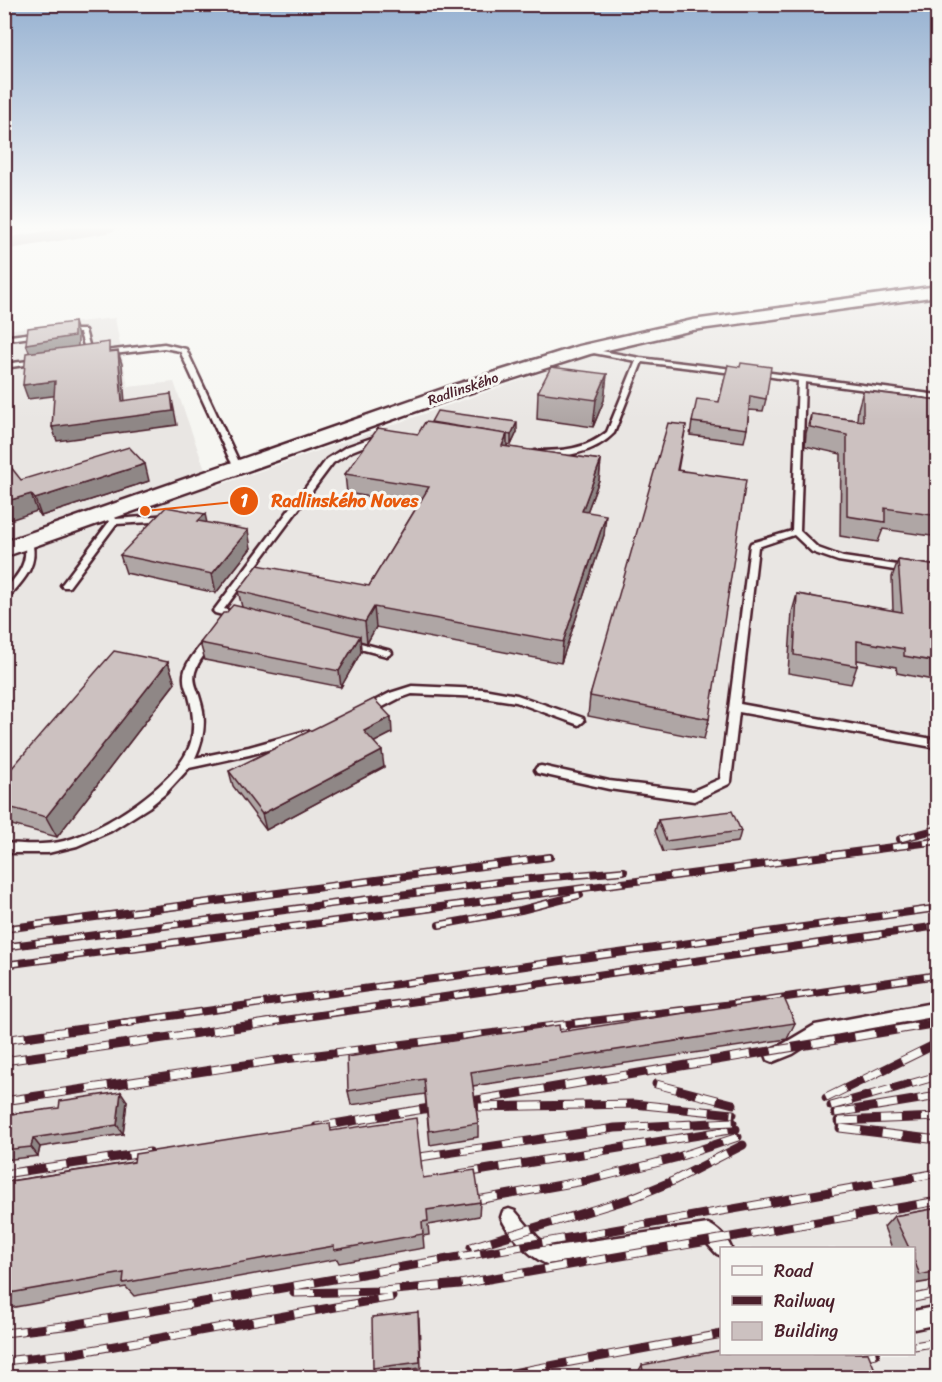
<svg xmlns="http://www.w3.org/2000/svg" width="942" height="1382" font-family="Sriracha,sans-serif">
  <rect width="100%" height="100%" fill="#f6f6f2"/>
  <filter id="ink" filterUnits="userSpaceOnUse"><feTurbulence type="fractalNoise" baseFrequency=".0167" numOctaves="2"/><feDisplacementMap in="SourceGraphic" scale="12" xChannelSelector="R" yChannelSelector="G"/><feConvolveMatrix kernelMatrix="1 2 1 2 8 2 1 2 1" color-interpolation-filters="sRGB"/></filter>
  <g filter="url(#ink)">
    <path fill="#e9e6e3" fill-rule="evenodd" d="M937,297V1377H5L4,330L115,318L128,387L174,382L205,470L214,487L584,358L695,331ZM722,1248H914V1354H722Z"/>
    <g fill="none" stroke-linecap="round" stroke-linejoin="round">
      <path fill="#bbadae" fill-rule="evenodd" d="M72,227H117L114,231L107,233L4,250V238Z"/>
      <defs>
        <g id="lane">
          <path d="M63,330H85L92,356L87,355L80,333H61L60,332Z"/>
          <path d="M42,332L44,333V335L10,340L7,338L10,336Z"/>
          <path d="M164,344L186,349L238,460L244,468L243,470H237L230,460L180,351L164,348L97,356L94,354L97,352Z"/>
          <path d="M585,348L640,358L741,370L744,372L741,374L642,362L614,433C594,454 560,459 532,455L531,453L535,451C562,451 585,450 607,432L636,361L583,351V349Z"/>
          <path d="M37,360L40,362L39,363L4,368V364Z"/>
          <path d="M756,371L938,395L936,399L805,382L800,531L818,548L843,557L938,571V577L838,561L812,552L794,535L758,547L740,704L938,740V748L739,712L731,781L729,784L694,801L609,789L537,773L535,770L537,767L541,766L609,781L693,791L720,779L750,545L751,543L792,531L798,381L754,374L753,373Z"/>
          <path d="M380,435L387,437L352,451L333,463L224,609L241,614L243,616L241,618L238,619L215,613L213,611L215,609L327,459L346,447Z"/>
          <path d="M109,511L112,512L116,519L169,515L173,518L169,521L116,524L69,587H63L61,585L63,583L109,522L105,514Z"/>
          <path d="M28,539L32,542C39,566 22,582 7,599L4,600V591C18,575 29,563 24,542Z"/>
          <path d="M210,638L215,641C208,651 198,660 195,672C192,682 198,690 200,699C207,720 204,739 195,758L249,747L306,731L310,732L312,735L310,738L249,755L189,768L166,793L149,807L111,831L77,846L48,853H4V843C24,844 45,846 64,841C103,831 180,782 191,742C195,727 193,711 189,696C187,691 184,685 184,679C183,668 191,658 197,650C201,645 204,640 210,638Z"/>
          <path d="M349,640L391,651L392,653L387,656L345,645L344,643L345,641Z"/>
          <path d="M412,686L483,689L517,695L583,718L584,721L579,725L516,702L483,697L412,694L398,699L371,713H363L362,710L363,707L390,693Z"/>
          <path d="M938,1002V1016L818,1038L793,1054L773,1062L768,1060L766,1055L768,1050L783,1044L815,1025Z"/>
          <path d="M509,1209L515,1211L538,1238L549,1247L708,1224C718,1228 727,1238 731,1248H722V1256L717,1254L705,1241L547,1264C531,1258 507,1233 501,1217L503,1211Z"/>
          <path d="M938,1306V1324L914,1329V1311Z"/>
        </g>
        <path id="secondary" d="M938,286V296L693,330L590,354L465,394L4,557V542L451,386L579,346L693,320Z"/>
      </defs>
      <use href="#lane" stroke="#4a1f2b" stroke-width="5"/>
      <use href="#secondary" stroke="#4a1f2b" stroke-width="5"/>
      <use href="#lane" fill="#f6f6f2" fill-rule="evenodd"/>
      <use href="#secondary" fill="#f6f6f2" fill-rule="evenodd"/>
      <defs>
        <g id="rail-far1">
          <path d="M900,839L938,829"/>
          <path d="M439,925L521,910L580,895"/>
          <path d="M4,929L550,857"/>
          <path d="M4,947L506,881L624,871"/>
          <path d="M4,965L938,841"/>
          <path d="M121,1023L938,908"/>
          <path d="M264,1023L938,926"/>
          <path d="M575,1023L766,1000L938,975"/>
          <path d="M935,1023H938"/>
        </g>
        <g id="rail">
          <path d="M4,1040L132,1022"/>
          <path d="M4,1061L274,1022"/>
          <path d="M656,1084L733,1104"/>
          <path d="M826,1098L938,1043"/>
          <path d="M4,1101L285,1059L587,1022"/>
          <path d="M831,1106L938,1076"/>
          <path d="M479,1107L634,1104L733,1114"/>
          <path d="M835,1113L938,1096"/>
          <path d="M838,1121L938,1117"/>
          <path d="M316,1127L938,1023"/>
          <path d="M840,1128L938,1140"/>
          <path d="M420,1157L615,1128L733,1122"/>
          <path d="M4,1174L150,1152"/>
          <path d="M459,1174L736,1129"/>
          <path d="M477,1200L589,1180L675,1158L738,1137"/>
          <path d="M471,1247L629,1199L673,1181L743,1145"/>
          <path d="M294,1293L383,1291L460,1284L938,1201"/>
          <path d="M914,1298L938,1293"/>
          <path d="M4,1333L72,1325L938,1173"/>
          <path d="M914,1346L938,1342"/>
          <path d="M855,1358L876,1354"/>
          <path d="M4,1361L75,1353L392,1297"/>
          <path d="M485,1378L722,1334"/>
        </g>
      </defs>
      <use href="#rail-far1" stroke="#4a1f2b" stroke-width="8"/>
      <use href="#rail" stroke="#4a1f2b" stroke-width="9"/>
      <use href="#rail-far1" stroke="#f6f6f2" stroke-width="5" stroke-dasharray="16" stroke-linecap="butt"/>
      <use href="#rail" stroke="#f6f6f2" stroke-width="7" stroke-dasharray="21" stroke-linecap="butt"/>
    </g>
    <g fill="#afa6a5" stroke="#4a1f2b" stroke-width="1.5">
      <path d="M728,365L766,399L763,411L749,410L747,429L744,442L690,435L692,422L719,402Z"/>
      <path d="M607,374L604,400L593,427L537,419L538,392Z"/>
      <path d="M863,391L938,400V537L883,529L878,542L840,536L841,454L805,446L806,433L811,414L857,420L858,409Z"/>
      <path d="M686,425L678,470L709,719L704,739L588,716L590,696Z"/>
      <path d="M517,432L511,445L507,444V447L601,460L599,480L587,512L604,535L561,663L376,627L367,643L360,641L361,652L341,687L205,660L200,643L226,613L242,607L238,591L369,586L418,505L347,493L345,474L418,434Z"/>
      <path d="M21,480L149,481L41,516L37,511Z"/>
      <path d="M207,523L251,548L216,593L126,573L120,555Z"/>
      <path d="M898,560L938,566V681L897,673L896,667L857,660V666L851,684L788,673L792,612L797,594L893,611L892,577Z"/>
      <path d="M168,662L175,683L57,837L4,823V777Z"/>
      <path d="M392,733L374,742L384,767L266,830L233,786L229,771Z"/>
      <path d="M658,820L741,831L738,842L663,852L655,831Z"/>
      <path d="M795,1023L787,1039L473,1086L478,1123V1137L430,1145L425,1094L351,1105L348,1091L560,1032Z"/>
      <path d="M127,1101L123,1134L40,1147L38,1156L4,1160V1115Z"/>
      <path d="M332,1131L423,1178L480,1202L479,1216L428,1225L429,1235L423,1236L424,1248L339,1263L337,1259L134,1296L126,1287L4,1309V1182Z"/>
      <path d="M938,1208V1280L914,1284V1248H892L884,1227L894,1216Z"/>
      <path d="M419,1319L421,1368L375,1374L373,1368Z"/>
      <path d="M642,1365L878,1377H638L637,1374Z"/>
      <path d="M938,1372V1377H929Z"/>
    </g>
    <g fill="#8f8786" stroke="#4a1f2b" stroke-width="1.5">
      <path d="M74,322L78,336V350L31,357L26,344Z"/>
      <path d="M118,351L122,364L126,415L122,401Z"/>
      <path d="M607,374L604,400L593,427L596,400Z"/>
      <path d="M55,381L60,395L28,399L23,385Z"/>
      <path d="M171,394L177,425L57,441L52,427Z"/>
      <path d="M517,422V432L511,445V435Z"/>
      <path d="M507,434V453L502,446Z"/>
      <path d="M601,460L599,480L580,531L582,511Z"/>
      <path d="M145,464L149,481L41,516L35,499Z"/>
      <path d="M31,494L37,511L4,522V502Z"/>
      <path d="M205,514L209,532L198,521Z"/>
      <path d="M606,515L604,535L561,663L563,642Z"/>
      <path d="M248,530L251,548L216,593L212,574Z"/>
      <path d="M374,607L376,627L367,643L365,622Z"/>
      <path d="M360,636L361,652L341,687L339,671Z"/>
      <path d="M168,662L175,683L57,837L46,817Z"/>
      <path d="M391,717L392,733L365,747L364,731Z"/>
      <path d="M382,751L384,767L266,830L262,814Z"/>
      <path d="M121,1092L127,1101L123,1134L117,1125Z"/>
      <path d="M33,1138L40,1147L38,1156L31,1147Z"/>
    </g>
    <g fill="#ccc1c0" stroke="#4a1f2b" stroke-width="1.5">
      <path d="M74,322V336L26,344L28,328Z"/>
      <path d="M109,342V352L118,351L122,401L171,394L173,411L52,427L55,381L23,385L26,353Z"/>
      <path d="M741,363L771,367L766,399L750,396L747,429L692,422L697,399L719,402L728,365L740,367Z"/>
      <path d="M551,367L607,374L596,400L538,392Z"/>
      <path d="M863,391L938,400V516L885,508V522L847,516V435L810,427L811,414L863,421Z"/>
      <path d="M437,411L517,422L511,435L431,422Z"/>
      <path d="M425,422L507,434L502,446L601,460L582,511L606,515L563,642L374,607L365,622L238,591L258,565L369,586L429,487L345,474L378,428L418,434Z"/>
      <path d="M668,423L686,425L677,470L746,480L709,719L590,696Z"/>
      <path d="M129,447L145,464L35,499L31,494L4,502V468L10,466L21,480Z"/>
      <path d="M166,507L205,514L198,521L248,530L212,574L120,555Z"/>
      <path d="M898,560L938,566V662L904,656V649L857,641V666L794,655L797,594L902,612Z"/>
      <path d="M233,605L360,636L339,671L200,643L223,613H226Z"/>
      <path d="M114,651L168,662L46,817L4,806V777Z"/>
      <path d="M374,699L391,717L364,731L382,751L262,814L229,771Z"/>
      <path d="M732,811L741,831L666,841L658,820Z"/>
      <path d="M784,998L795,1023L471,1072L478,1123L429,1131L424,1079L348,1091L347,1057L559,1025L560,1032Z"/>
      <path d="M121,1092L117,1125L33,1138L31,1147L4,1150V1115L59,1108L60,1101Z"/>
      <path d="M416,1118L423,1178L475,1170L480,1202L427,1210L428,1221L422,1222L423,1234L334,1250V1246L123,1283L124,1273L4,1294V1182L134,1162L135,1154L330,1123L331,1131Z"/>
      <path d="M938,1208V1271L920,1275L914,1260V1248H909L894,1216Z"/>
      <path d="M418,1312L420,1362L373,1368L372,1317Z"/>
      <path d="M722,1350V1353H868L878,1377H644L642,1365Z"/>
    </g>
  </g>
  <linearGradient id="sky" x2="0" y2="1"><stop stop-color="#96b1d1"/><stop offset="0.54" stop-color="#fbfbf9"/><stop offset="1" stop-color="#fbfbf9" stop-opacity="0"/></linearGradient>
  <rect width="942" height="420" fill="url(#sky)"/>
  <g text-anchor="middle" dominant-baseline="central" stroke-width="6" stroke-linejoin="round" paint-order="stroke">
    <g font-size="14" fill="#4a1f2b" stroke="#f6f6f2">
      <text transform="translate(463 389) rotate(-19)">Radlinského</text>
    </g>
  </g>
  <path fill="none" stroke="#e8590c" stroke-width="2" d="M145 511L244 501"/>
  <g fill="#e8590c" stroke="#f6f6f2" stroke-width="2">
    <circle cx="145" cy="511" r="6"/>
    <circle cx="244" cy="501" r="15"/>
  </g>
  <g font-size="18" text-anchor="middle" font-weight="bold" fill="#fff">
    <text x="244" y="507">1</text>
  </g>
  <g font-size="18" text-anchor="middle" font-weight="bold" fill="#e8590c" stroke="#f6f6f2" stroke-width="6" stroke-linejoin="round" paint-order="stroke">
    <text x="345" y="507">Radlinského Noves</text>
  </g>
  <rect width="942" height="1382" fill="none" stroke="#f6f6f2" stroke-width="24"/>
  <rect x="12" y="12" width="918" height="1358" fill="none" stroke="#4a1f2b" stroke-width="2" filter="url(#ink)"/>
  <rect x="720" y="1247" width="195" height="108" fill="#f6f6f2" stroke="#b1a0a2" stroke-width="1.5"/>
  <rect x="732" y="1266" width="30" height="9" fill="#f6f6f2" stroke="#b1a0a2" stroke-width="1.5"/>
  <text x="774" y="1277" font-size="18" fill="#4a1f2b">Road</text>
  <rect x="732" y="1296" width="30" height="9" fill="#4a1f2b" stroke="#b1a0a2" stroke-width="1.5"/>
  <text x="774" y="1307" font-size="18" fill="#4a1f2b">Railway</text>
  <rect x="732" y="1322" width="30" height="18" fill="#ccc1c0" stroke="#b1a0a2" stroke-width="1.5"/>
  <text x="774" y="1337" font-size="18" fill="#4a1f2b">Building</text>
</svg>
